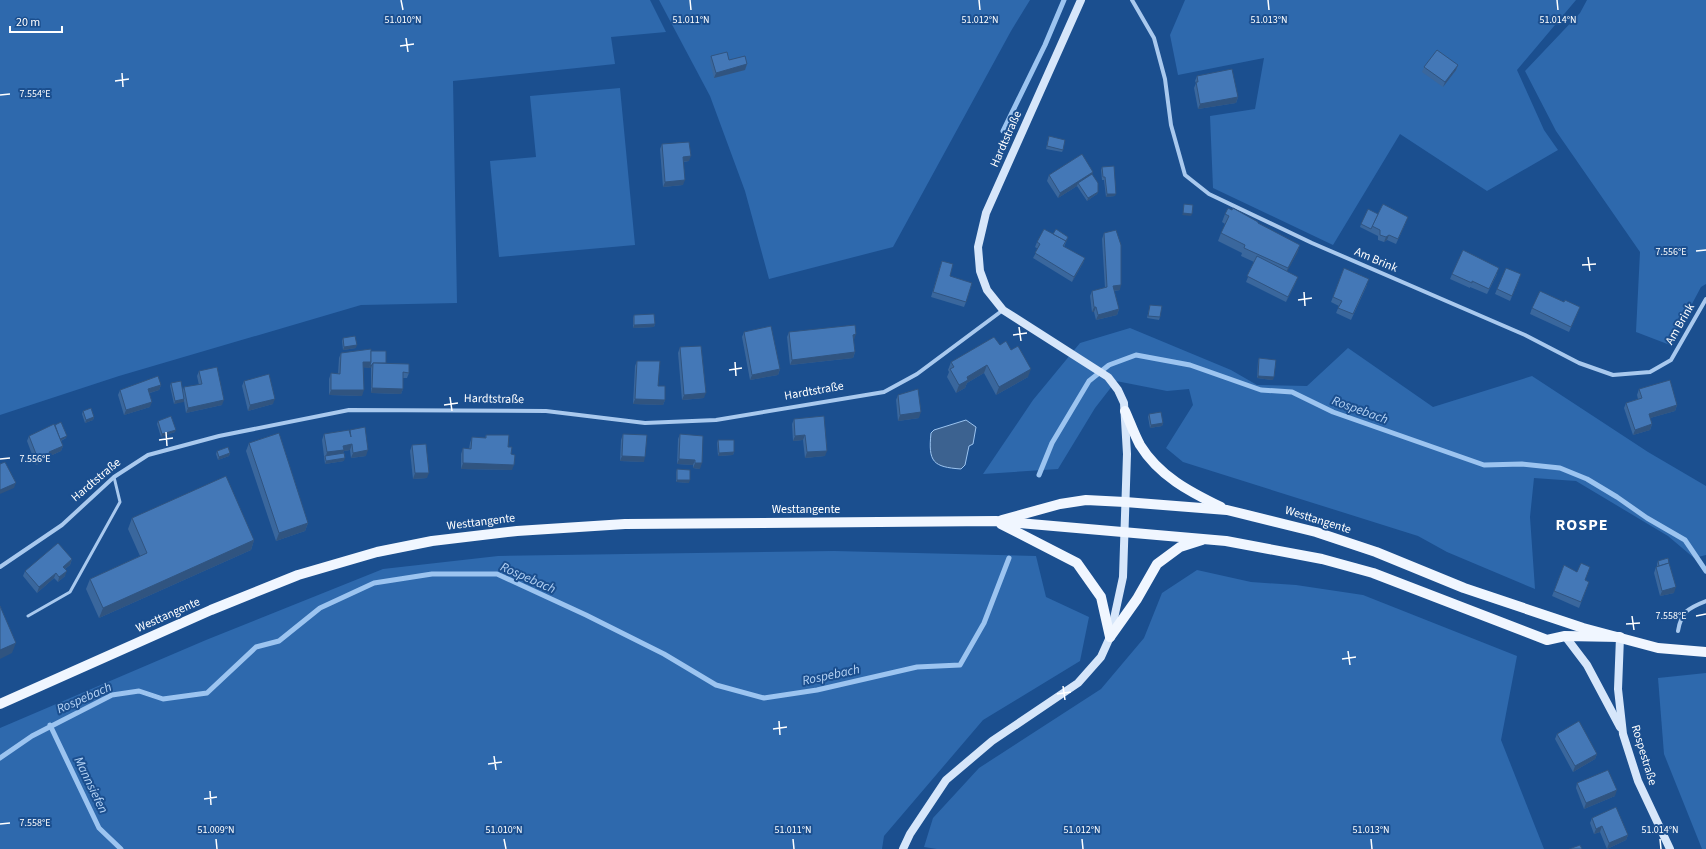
<svg xmlns="http://www.w3.org/2000/svg" width="1706" height="849" font-family="'Source Sans 3',sans-serif">
  <rect width="100%" height="100%" fill="#1b4f8f"/>
  <g fill="#2e69ad">
    <path d="M0,0H650L666,32L611,37L615,64L453,81L457,303L361,305L119,376L0,415Z"/>
    <path d="M659,0H1030L1011,31L893,247L769,279L745,191L710,96Z"/>
    <path d="M1185,0H1576L1517,70L1544,130L1558,150L1487,191L1400,134L1333,245L1213,188L1210,116L1255,109L1264,58L1178,75L1170,35Z"/>
    <path d="M1587,0H1706V284L1701,287L1670,345L1636,332L1640,252L1556,131L1525,71L1580,13Z"/>
    <path d="M620,88L635,245L499,257L490,161L536,157L530,96Z"/>
    <path d="M1130,328L1231,370L1257,385L1307,386L1348,348L1433,407L1532,376L1648,452L1706,486V555L1694,558L1668,536L1576,481L1534,478L1530,517L1535,589L1447,552L1418,536L1183,462L1166,448L1193,405L1189,389L1167,391L1116,381L1095,408L1058,469L983,474L1033,400L1080,343Z"/>
    <path d="M834,551L1036,556L1046,597L1089,617L1080,661L983,720L884,836L882,849H0V728L206,640L383,569L498,556Z"/>
    <path d="M1197,570L1251,582L1296,585L1363,595L1517,656L1501,740L1544,849H937L924,847L933,818L979,768L1101,689L1144,638L1162,593Z"/>
    <path d="M1706,673V849H1702L1664,754L1658,678Z"/>
  </g>
  <path fill="#3c6290" stroke="#9cc4f0" d="M966,420L976,427L973,444L969,446L965,465L961,469C933,467 928,462 931,433L934,430Z"/>
  <g fill="none" stroke-linecap="round" stroke-linejoin="round">
    <g stroke="#9cc4f0" stroke-width="5">
      <path d="M1003,131L1045,45L1064,0"/>
      <path d="M1039,475L1052,443L1089,381L1109,365L1136,355L1190,365L1261,390L1292,392L1333,412L1484,465L1522,464L1560,468L1587,479L1617,497L1647,518L1685,540L1706,571"/>
      <path d="M50,725L99,828L121,849"/>
      <path d="M0,758L32,736L112,695L139,691L163,699L207,693L256,647L279,641L320,608L374,583L432,574H497L586,615L664,654L716,685L764,698L817,690L917,667L960,665L984,623L1009,558"/>
    </g>
    <path stroke="#a9c9ee" stroke-width="3" d="M28,616L70,592L120,502L114,477"/>
    <g stroke="#a9c9ee" stroke-width="4">
      <path d="M1132,0L1154,38L1165,79L1171,125L1185,175L1209,194L1312,243L1525,335L1579,363L1613,375L1650,372L1671,360L1706,299"/>
      <path d="M0,567L62,525L114,477L148,455L219,436L349,410L546,411L645,423L716,420L884,392L917,374L1003,310"/>
      <path d="M1678,631C1681,612 1688,608 1706,601"/>
    </g>
    <g stroke="#d6e6fa" stroke-width="8">
      <path d="M1565,636L1587,665L1620,727"/>
      <path d="M1620,637L1618,689L1623,734L1638,781L1670,849"/>
      <path d="M903,849L910,834L946,780L992,741L1078,683L1101,657L1110,637L1123,577L1127,454L1124,403L1118,390L1108,377L1003,310L987,290L980,271L978,247L986,213L1081,0"/>
    </g>
    <g stroke="#f0f6ff" stroke-width="10">
      <path d="M1125,411C1130,422 1134,434 1140,445C1159,476 1190,492 1221,507"/>
      <path d="M1002,520L1060,504L1086,500L1125,502L1227,510L1316,532L1376,552L1464,588L1583,628L1658,648L1706,652"/>
      <path d="M1001,524L1077,563L1101,597L1110,637"/>
      <path d="M1110,637L1137,599L1157,564L1180,547L1202,540"/>
      <path d="M0,704L211,610L298,575L377,552L432,541L517,531L625,524L996,521L1226,541L1322,559L1373,573L1547,640L1565,636L1620,637"/>
    </g>
  </g>
  <g fill="#3a679d">
    <path d="M711,56L747,64L745,70L714,78L710,61Z"/>
    <path d="M1458,65L1456,70L1443,87L1422,72L1424,67Z"/>
    <path d="M1197,76L1238,97L1236,103L1198,109L1194,88L1196,83L1195,81Z"/>
    <path d="M1049,136L1063,150L1062,152L1046,149Z"/>
    <path d="M662,144L689,161L684,162L683,185L663,187L660,149Z"/>
    <path d="M1102,167L1115,196L1106,197L1104,180H1102L1101,170Z"/>
    <path d="M1093,172L1092,174L1098,192L1097,194L1087,201L1077,186L1058,198L1047,181L1049,175Z"/>
    <path d="M1225,214L1258,224L1300,245L1297,253L1287,271L1296,282L1286,302L1246,282L1254,262L1241,256L1242,253L1218,241L1221,233L1225,224L1222,222Z"/>
    <path d="M1378,214L1406,222L1396,244L1387,240L1384,242L1378,240V236L1360,227L1361,224Z"/>
    <path d="M1104,233L1120,290L1114,291L1119,309L1117,315L1096,320L1094,312H1092L1090,296L1092,291L1105,288L1102,239Z"/>
    <path d="M1053,234L1068,237L1064,247L1085,258L1083,263L1072,282L1033,258L1038,249L1035,247L1037,242Z"/>
    <path d="M942,261L950,276L966,302L964,307L931,297Z"/>
    <path d="M1344,268L1367,285L1351,320L1336,313L1339,306L1331,302Z"/>
    <path d="M1452,274H1497L1487,294L1470,287V288L1450,279Z"/>
    <path d="M1519,280L1510,301L1495,294L1497,289Z"/>
    <path d="M1564,302L1580,307L1569,332L1530,314L1532,308Z"/>
    <path d="M1150,305L1160,317L1159,320L1147,318Z"/>
    <path d="M634,315L655,324L654,327L633,328V318Z"/>
    <path d="M744,332L780,369L778,375L750,380L742,337Z"/>
    <path d="M789,332L854,340H853L855,352L853,358L790,365L787,337Z"/>
    <path d="M343,338L356,348L343,350L342,341Z"/>
    <path d="M1000,345L1028,377L996,395L984,373L967,383L965,388L956,393L947,377L949,372L948,370L951,362Z"/>
    <path d="M680,347L704,398L682,400L678,353Z"/>
    <path d="M371,351L386,363L409,373L407,378H403V389L401,394L371,393V368L363,367L362,396L329,395V379L331,373L338,374L339,358L341,353Z"/>
    <path d="M1259,358L1273,380L1257,378L1258,361Z"/>
    <path d="M637,361L658,386L665,400L663,405L633,404L635,366Z"/>
    <path d="M199,371L222,405L186,413L184,401L174,404L170,386L171,383L183,390L184,387L199,385L197,376Z"/>
    <path d="M244,381L273,404L248,411L242,386Z"/>
    <path d="M161,385L159,390L150,393V407L124,415L118,395L120,390Z"/>
    <path d="M1639,389L1677,405L1675,411L1650,418L1652,424L1650,430L1633,435L1624,408L1626,403L1638,399L1637,395Z"/>
    <path d="M898,395L919,418L898,421L896,400Z"/>
    <path d="M83,411L94,417L93,420L85,423L82,414Z"/>
    <path d="M1149,414L1163,423L1162,426L1150,428L1148,417Z"/>
    <path d="M794,419L825,456L805,458L803,440L793,441L792,424Z"/>
    <path d="M158,421L175,432L161,437L157,424Z"/>
    <path d="M350,430L366,456L351,458L350,450L344,451L343,453L344,461L325,464L322,440L324,434L349,431Z"/>
    <path d="M623,434L644,462L620,461L621,440Z"/>
    <path d="M680,434L700,469L693,468V465L677,464L678,439Z"/>
    <path d="M486,435L508,447L511,454L512,470L461,469V454L463,448L469,449L470,443L472,437L485,438Z"/>
    <path d="M29,436L66,438L61,441L63,446L61,451L50,456L48,460L36,465L27,441Z"/>
    <path d="M718,440L734,452L733,455L718,456L717,443Z"/>
    <path d="M249,443L308,523L305,531L276,541L246,451Z"/>
    <path d="M412,445L427,478L413,479L410,451Z"/>
    <path d="M217,451L230,453L229,456L218,460L216,454Z"/>
    <path d="M677,469L689,483L676,482V472Z"/>
    <path d="M132,518L254,540L251,550L99,618L86,589L90,579L140,556L128,529Z"/>
    <path d="M72,559L70,565L65,569V576L58,582L54,578L37,593L23,576L25,571Z"/>
    <path d="M1658,561L1674,593L1660,596L1654,573L1656,567H1657V564Z"/>
    <path d="M1564,565L1585,580L1589,582L1579,608L1552,596Z"/>
    <path d="M1557,734L1597,754L1595,759L1573,772L1555,739Z"/>
    <path d="M1577,783L1615,796L1584,809L1576,788Z"/>
    <path d="M1592,818L1628,835L1626,840L1607,849L1600,832L1594,834L1590,823Z"/>
  </g>
  <g fill="#305480">
    <path d="M747,64L745,70L714,78L716,73Z"/>
    <path d="M1458,65L1456,70L1443,87L1445,82Z"/>
    <path d="M1238,97L1236,103L1198,109L1200,104Z"/>
    <path d="M691,156L689,161L681,162L683,157Z"/>
    <path d="M1093,172L1091,177L1078,183L1077,186L1058,198L1060,193Z"/>
    <path d="M685,180L683,185L663,187L665,182Z"/>
    <path d="M1098,192L1097,194L1087,201L1088,198Z"/>
    <path d="M1107,194H1116L1115,196L1106,197Z"/>
    <path d="M1183,213L1192,214L1191,216L1182,215Z"/>
    <path d="M1389,235L1387,240L1384,242L1386,237Z"/>
    <path d="M1300,245L1297,253L1285,276L1288,268Z"/>
    <path d="M1085,258L1083,263L1072,282L1074,277Z"/>
    <path d="M1298,277L1296,282L1286,302L1288,297Z"/>
    <path d="M1121,285L1120,290L1111,291L1113,286Z"/>
    <path d="M1094,307H1096L1094,312H1092Z"/>
    <path d="M1119,309L1117,315L1096,320L1098,315Z"/>
    <path d="M655,324L654,327L633,328L634,325Z"/>
    <path d="M856,334L854,340H851L853,335Z"/>
    <path d="M357,345L356,348L343,350L344,347Z"/>
    <path d="M855,352L853,358L790,365L792,360Z"/>
    <path d="M363,362H371L369,368L361,367Z"/>
    <path d="M370,365H372L371,368H369Z"/>
    <path d="M987,365L984,373L967,383L965,388L956,393L959,385L967,377Z"/>
    <path d="M780,369L778,375L750,380L752,375Z"/>
    <path d="M1031,369L1028,377L996,395L999,387Z"/>
    <path d="M1258,376L1274,377L1273,380L1257,378Z"/>
    <path d="M161,385L159,390L146,394L148,389Z"/>
    <path d="M372,388L403,389L401,394L371,393Z"/>
    <path d="M331,390H364L362,396L329,395Z"/>
    <path d="M706,393L704,398L682,400L684,395Z"/>
    <path d="M184,399V402L174,404L175,401Z"/>
    <path d="M275,399L273,404L248,411L250,405Z"/>
    <path d="M635,399L665,400L663,405L633,404Z"/>
    <path d="M224,400L222,405L186,413L188,408Z"/>
    <path d="M152,402L150,407L124,415L126,410Z"/>
    <path d="M1677,405L1675,411L1647,419L1649,414Z"/>
    <path d="M921,412L919,418L898,421L900,415Z"/>
    <path d="M94,417L93,420L85,423L86,420Z"/>
    <path d="M1163,423L1162,426L1150,428L1151,425Z"/>
    <path d="M1652,424L1650,430L1633,435L1635,430Z"/>
    <path d="M176,430L175,432L161,437L162,434Z"/>
    <path d="M805,435L803,440L793,441L795,436Z"/>
    <path d="M67,436L66,438L57,442L58,439Z"/>
    <path d="M352,444L350,450L344,451L342,455L326,456L327,452L343,446Z"/>
    <path d="M63,446L61,451L50,456L48,460L36,465L38,459L49,452Z"/>
    <path d="M368,450L366,456L351,458L353,453Z"/>
    <path d="M827,451L825,456L805,458L807,452Z"/>
    <path d="M734,452L733,455L718,456L719,453Z"/>
    <path d="M230,453L229,456L218,460L219,457Z"/>
    <path d="M622,456L645,457L644,462L620,461Z"/>
    <path d="M345,458L344,461L325,464L326,461Z"/>
    <path d="M679,459L695,460L693,465L677,464Z"/>
    <path d="M463,463L514,465L512,470L461,469Z"/>
    <path d="M695,463H702L700,469L693,468Z"/>
    <path d="M415,473H429L427,478L413,479Z"/>
    <path d="M677,480H690L689,483L676,482Z"/>
    <path d="M16,483L14,488L0,494V490Z"/>
    <path d="M308,523L305,531L276,541L279,533Z"/>
    <path d="M254,540L251,550L99,618L103,608Z"/>
    <path d="M72,559L70,565L61,572L63,567Z"/>
    <path d="M67,571L65,576L58,582L59,577Z"/>
    <path d="M56,573L54,578L37,593L39,587Z"/>
    <path d="M1676,587L1674,593L1660,596L1662,591Z"/>
    <path d="M16,643L12,653L0,659V650Z"/>
    <path d="M1597,754L1595,759L1573,772L1575,766Z"/>
    <path d="M1617,790L1615,796L1584,809L1586,803Z"/>
    <path d="M1602,826L1600,832L1594,834L1596,829Z"/>
    <path d="M1628,835L1626,840L1607,849L1609,843Z"/>
  </g>
  <g fill="#4478b7" stroke="#305480">
    <path d="M1437,50L1458,65L1445,82L1424,67Z"/>
    <path d="M727,52L729,60L745,56L747,64L716,73L711,56Z"/>
    <path d="M1232,69L1238,97L1200,104L1196,82H1198L1197,76Z"/>
    <path d="M1049,136L1065,140L1063,150L1047,146Z"/>
    <path d="M689,142L691,156L683,157L685,180L665,182L662,144Z"/>
    <path d="M1082,154L1093,172L1060,193L1049,175Z"/>
    <path d="M1114,166L1116,194H1107L1105,177H1103L1102,167Z"/>
    <path d="M1092,174L1098,183V192L1088,198L1078,183Z"/>
    <path d="M1184,204L1193,205L1192,214L1183,213Z"/>
    <path d="M1383,204L1408,217L1398,239L1389,235L1386,237L1380,235V230L1372,226Z"/>
    <path d="M1228,208L1232,210L1233,208L1258,222V223L1300,245L1288,268L1244,248L1245,245L1221,233L1229,216L1225,214Z"/>
    <path d="M1368,209L1378,214L1371,229L1361,224Z"/>
    <path d="M1044,229L1066,241L1063,246L1085,258L1074,277L1035,253L1040,244L1037,242Z"/>
    <path d="M1056,229L1068,237L1066,241L1053,234Z"/>
    <path d="M1116,230L1121,245V285L1113,286L1119,309L1098,315L1096,307H1094L1092,291L1107,287L1104,233Z"/>
    <path d="M1463,250L1499,268L1489,289L1472,281V283L1452,274Z"/>
    <path d="M1257,256L1298,277L1288,297L1247,276Z"/>
    <path d="M942,261L953,264L950,276L972,283L966,302L933,292Z"/>
    <path d="M1344,268L1369,279L1353,314L1338,308L1342,301L1333,297Z"/>
    <path d="M1506,268L1521,274L1512,296L1497,289Z"/>
    <path d="M1540,291L1564,302L1565,300L1580,307L1571,327L1532,308Z"/>
    <path d="M1150,305L1162,306L1160,317L1148,316Z"/>
    <path d="M654,314L655,324L634,325V315Z"/>
    <path d="M855,325L856,334L853,335L855,352L792,360L789,332Z"/>
    <path d="M771,326L780,369L752,375L744,332Z"/>
    <path d="M355,336L357,345L344,347L343,338Z"/>
    <path d="M994,337L1000,345L1006,341L1011,350L1018,346L1031,369L999,387L987,365L967,377L968,380L959,385L950,369L954,367L951,362Z"/>
    <path d="M701,346L706,393L684,395L680,347Z"/>
    <path d="M371,349V362H363L364,390H331V373L340,374L341,353Z"/>
    <path d="M371,351H386V363H373L372,365H370L371,362Z"/>
    <path d="M1259,358L1276,360L1274,377L1258,376Z"/>
    <path d="M637,361H660L658,386H665V400L635,399Z"/>
    <path d="M373,363L409,364V373L403,372V389L372,388Z"/>
    <path d="M217,367L224,400L188,408L184,387L202,384L199,371Z"/>
    <path d="M269,374L275,399L250,405L244,381Z"/>
    <path d="M158,376L161,385L148,389L152,402L126,410L120,390Z"/>
    <path d="M1670,380L1677,405L1649,414L1652,424L1635,430L1626,403L1642,398L1639,389Z"/>
    <path d="M181,381L184,399L175,401L171,383Z"/>
    <path d="M918,389L921,412L900,415L898,395Z"/>
    <path d="M91,408L94,417L86,420L83,411Z"/>
    <path d="M1161,412L1163,423L1151,425L1149,414Z"/>
    <path d="M171,416L176,430L162,434L158,421Z"/>
    <path d="M824,416L827,451L807,452L805,435L795,436L794,419Z"/>
    <path d="M61,422L67,436L60,439L55,425Z"/>
    <path d="M54,424L63,446L49,452L50,454L38,459L29,436Z"/>
    <path d="M365,427L368,450L353,453L352,444L343,446L344,450L327,452L324,434L349,430L351,437L350,430Z"/>
    <path d="M279,433L308,523L279,533L249,443Z"/>
    <path d="M623,434L647,435L645,457L622,456Z"/>
    <path d="M680,434L703,436L702,463H695V460L679,459Z"/>
    <path d="M486,435H509L508,447H512L511,454L515,455L514,465L463,463V448L471,449L472,437L486,438Z"/>
    <path d="M718,440H734V452L719,453Z"/>
    <path d="M426,444L429,473H415L412,445Z"/>
    <path d="M228,447L230,453L219,457L217,451Z"/>
    <path d="M344,453L345,458L326,461L325,456Z"/>
    <path d="M5,462L16,483L0,490V464Z"/>
    <path d="M677,469L690,470V480H677Z"/>
    <path d="M226,476L254,540L103,608L90,579L147,553L132,518Z"/>
    <path d="M58,543L72,559L63,567L67,571L59,577L56,573L39,587L25,571Z"/>
    <path d="M1668,558L1669,563L1659,566L1658,561Z"/>
    <path d="M1581,563L1590,567L1585,580L1589,582L1581,602L1554,591L1564,565L1577,572Z"/>
    <path d="M1669,563L1676,587L1662,591L1656,567Z"/>
    <path d="M0,606L16,643L0,650Z"/>
    <path d="M1579,721L1597,754L1575,766L1557,734Z"/>
    <path d="M1608,770L1617,790L1586,803L1577,783Z"/>
    <path d="M1616,807L1628,835L1609,843L1602,826L1596,829L1592,818Z"/>
    <path d="M1580,845L1582,849H1569Z"/>
  </g>
  <path fill="none" stroke="#fff" stroke-width="1.5" d="M401,0L403,10M690,0L691,10M979,0L980,10M1268,0L1269,10M1557,0L1558,10M406,38L408,52M400,46L414,44M122,73L123,87M115,81L129,79M0,95L10,94M1696,251L1706,250M1588,257L1590,271M1582,265L1596,264M1304,292L1305,306M1298,300L1312,298M1019,327L1021,341M1013,335L1027,333M735,362L736,376M729,370L742,368M450,397L452,411M444,405L458,403M166,432L167,446M159,440L173,438M0,459L10,458M1632,616L1634,630M1696,616L1706,614M1626,624L1640,623M1348,651L1350,665M1342,659L1356,657M1063,686L1065,700M1057,694L1071,692M779,721L780,735M773,729L787,727M494,756L496,770M488,764L502,762M210,791L211,805M204,799L217,797M0,824L10,823M216,839L217,849M504,839L506,849M793,839L794,849M1082,839L1083,849M1371,839L1372,849M1660,839L1661,849"/>
  <g text-anchor="middle" dominant-baseline="central" stroke-width="4" stroke-linejoin="round" paint-order="stroke">
    <g font-size="12" fill="#fff" stroke="#1b4f8f">
      <text transform="translate(1006 139) rotate(-66)">Hardtstraße</text>
      <text transform="translate(1376 260) rotate(23)">Am Brink</text>
      <text transform="translate(1680 324) rotate(-60)">Am Brink</text>
      <text transform="translate(814 391) rotate(-10)">Hardtstraße</text>
      <text transform="translate(494 399) rotate(1)">Hardtstraße</text>
      <text transform="translate(96 480) rotate(-40)">Hardtstraße</text>
      <text x="806" y="509">Westtangente</text>
      <text transform="translate(1318 520) rotate(17)">Westtangente</text>
      <text transform="translate(481 522) rotate(-7)">Westtangente</text>
      <text transform="translate(168 615) rotate(-24)">Westtangente</text>
      <text transform="translate(1644 755) rotate(73)">Rospestraße</text>
    </g>
    <g font-size="13" font-style="italic" fill="#b5d3f5" stroke="#1b4f8f">
      <text transform="translate(1360 410) rotate(20)">Rospebach</text>
      <text transform="translate(528 578) rotate(24)">Rospebach</text>
      <text transform="translate(831 675) rotate(-12)">Rospebach</text>
      <text transform="translate(84 698) rotate(-24)">Rospebach</text>
      <text transform="translate(91 785) rotate(64)">Mannsiefen</text>
    </g>
    <g font-size="16" font-weight="bold" letter-spacing="1" fill="#fff" stroke="#1b4f8f">
      <text x="1582" y="525">ROSPE</text>
    </g>
  </g>
  <g font-size="10" text-anchor="middle" fill="#fff" stroke="#1b4f8f" stroke-width="4" stroke-linejoin="round" paint-order="stroke">
    <text x="403" y="23">51.010°N</text>
    <text x="691" y="23">51.011°N</text>
    <text x="980" y="23">51.012°N</text>
    <text x="1269" y="23">51.013°N</text>
    <text x="1558" y="23">51.014°N</text>
    <text x="35" y="97">7.554°E</text>
    <text x="1671" y="255">7.556°E</text>
    <text x="35" y="462">7.556°E</text>
    <text x="1671" y="619">7.558°E</text>
    <text x="35" y="826">7.558°E</text>
    <text x="216" y="833">51.009°N</text>
    <text x="504" y="833">51.010°N</text>
    <text x="793" y="833">51.011°N</text>
    <text x="1082" y="833">51.012°N</text>
    <text x="1371" y="833">51.013°N</text>
    <text x="1660" y="833">51.014°N</text>
  </g>
  <path d="M10 26v6h52v-6" fill="none" stroke="#ffffff" stroke-width="2"/>
  <text x="16" y="26" font-size="12" fill="#ffffff" stroke="#1b4f8f" stroke-width="3" paint-order="stroke">20 m</text>
</svg>
